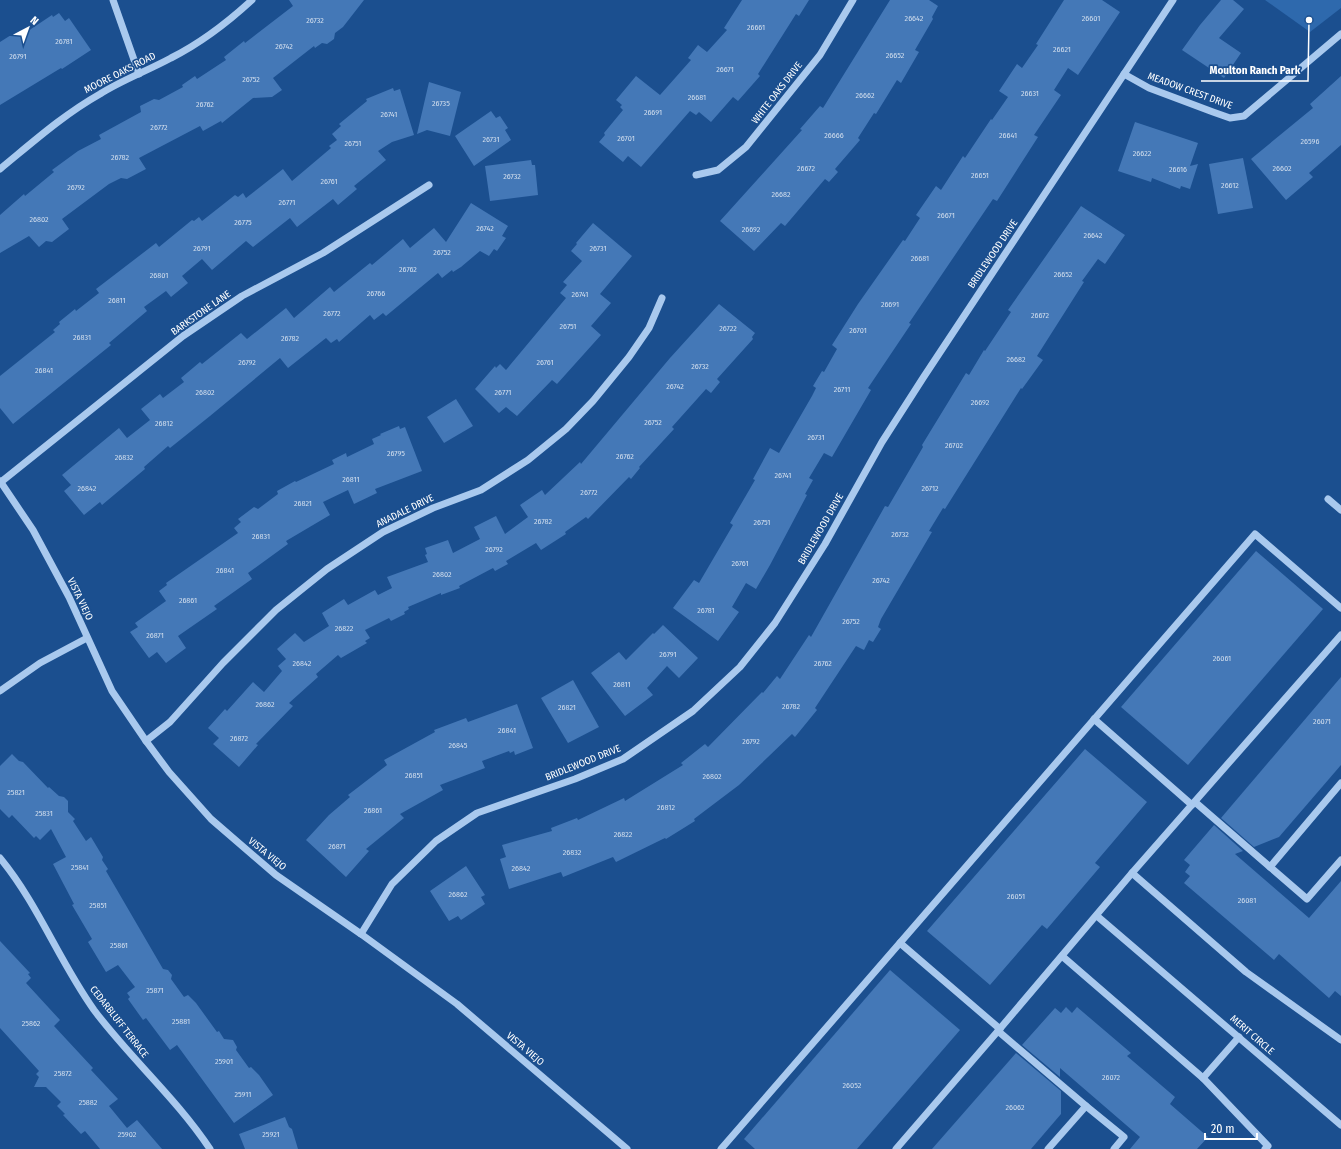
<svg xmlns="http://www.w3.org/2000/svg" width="1341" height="1149" font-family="'Fira Sans Condensed',sans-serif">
  <rect width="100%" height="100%" fill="#1b4f8f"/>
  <path fill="#2e69ad" d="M1265,0H1341V8L1310,32Z"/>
  <g fill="#4478b7">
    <path d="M289,0H364L343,27L335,33L334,39L327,44L322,43L315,48L314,46L273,78L282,90L272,97L253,98L222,123L221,121L203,131L200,126L139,158L146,169L127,179L121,178L109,184L62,219L69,229L52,242L46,241L39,247L29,236L0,253V215L24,194L25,196L54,172L52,170L78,151L101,139L99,135L141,112L140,106L154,99L159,100L183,87L182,85L195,76L197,79L226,60L224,57L244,41L245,43L293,6Z"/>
    <path d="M742,0H809L799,16L796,14L758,74L760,76L738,101L733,97L711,122L699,112L696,115L690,111L641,167L628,156L623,162L599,142L605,135L604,133L623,110L620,107L622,105L616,100L636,76L660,95L691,60L688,58L698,45L707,52L727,30L724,28Z"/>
    <path d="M890,0H929L938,6L932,17L933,19L915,50L919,52L901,83L897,80L876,114L874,113L858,138L860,140L835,169L838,172L829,182L825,179L785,226L781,223L754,251L720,221L802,130L800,129L820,106L823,108Z"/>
    <path d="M1064,0H1102L1120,12L1078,75L1068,68L1054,90L1061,95L1034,135L1038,137L997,201L993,199L909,323L911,324L868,388L871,390L832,457L824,453L809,478L813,480L805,494L807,495L770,565L756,589L746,583L732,607L739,612L718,641L673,608L694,580L699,583L733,525L730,523L755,480L753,479L770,448L779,453L812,396L816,388L813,386L822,371L824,372L837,349L832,345L858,304L903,240L905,241L920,218L916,215L936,186L941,190L963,156L965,158L991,119L992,120L1008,97L999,91L1017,64L1022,68L1038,45L1036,44Z"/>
    <path d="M1221,0H1233L1244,9L1219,38L1241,53L1224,78L1182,50L1200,25Z"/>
    <path d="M59,13L65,21L69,18L91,50L62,69L61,68L0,105V42L19,30L22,35L52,15L53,17Z"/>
    <path d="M1341,76V145L1309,173L1313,177L1286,200L1251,159L1313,108L1310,104Z"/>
    <path d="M429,82L461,92L450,136L427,130L417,134Z"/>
    <path d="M393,88L394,91L400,89L414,135L392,142L378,151L386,160L354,186L357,189L338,205L333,199L297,227L290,218L253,247L246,241L212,270L202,259L182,276L188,283L171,297L166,291L144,307L147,311L109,343L111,345L13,424L0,408V376L55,332L53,330L60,324L59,322L75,309L76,311L99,293L96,289L156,243L159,247L192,220L194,221L199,217L202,221L235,195L238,197L243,193L246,198L283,169L292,181L331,148L329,146L337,140L332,134L341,126L339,124L367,101L366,99Z"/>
    <path d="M491,111L496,118L500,116L508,128L505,130L511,140L474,166L455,136Z"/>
    <path d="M1135,122L1198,143L1190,166L1198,164L1190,189L1181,186L1180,189L1152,178L1151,182L1118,171Z"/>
    <path d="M1243,158L1253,208L1218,214L1209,164Z"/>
    <path d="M531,160L532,165H535L538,195L490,201L485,166Z"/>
    <path d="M471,203L508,226L502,236L506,238L497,251L494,249L489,256L480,251L461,267L453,272L452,270L442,278L438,273L386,316L383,313L374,320L370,315L339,342L337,339L331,343L326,338L288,368L280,358L210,416L170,448L168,446L144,467L145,469L102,505L100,502L84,515L64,491L71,485L62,475L119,428L127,438L150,420L141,409L160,394L163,398L184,382L181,378L200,362L202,364L241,333L247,339L286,308L294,318L330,287L334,292L370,263L372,265L403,239L410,248L434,228L446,242Z"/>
    <path d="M1081,206L1125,235L1105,264L1098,259L1082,281L1084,282L1037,356L1043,360L1022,389L1021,388L945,509L943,508L929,531L932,532L881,619L878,627L881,629L873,642L869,640L864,650L856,646L815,708L817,710L795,737L792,734L739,785L694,819L695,821L666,839L665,838L616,862L613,857L563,877L561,872L509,889L500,859L506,857L502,845L552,831L551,828L577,818L578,820L624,798L625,801L683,765L681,763L705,744L708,747L762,692L763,693L777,676L780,679L809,635L811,637L885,506L888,507L923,447L922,445L966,373L969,375L984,350L985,351L1011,312L1008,310Z"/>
    <path d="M593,223L632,256L600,294L611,303L591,326L601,335L557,384L552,380L517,416L506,407L499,413L475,389L495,366L496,368L500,364L506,370L566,298L560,293L567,285L563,282L582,261L571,251L577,244L576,243Z"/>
    <path d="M719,304L755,333L752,337L753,339L717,379L720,382L711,393L706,389L672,427L674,429L639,467L640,468L631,479L629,477L588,519L586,517L565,532L566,534L541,550L536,543L506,561L508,564L495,571L493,568L459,586L460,588L441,595V593L408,607L409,609L404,612L405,614L391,621L389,618L365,630L370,638L365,641L367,643L341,658L338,655L316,674L318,677L289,703L293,706L256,744L258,745L239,767L213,744L219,738L208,728L225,709L227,711L253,682L264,692L282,671L278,666L286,659L277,649L295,633L304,642L329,626L322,613L344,599L348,605L375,590L378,595L392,588L387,577L428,562L425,555L427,554L425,548L448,540L453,553L480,539L474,527L496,516L505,534L528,517L520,505L542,490L545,495L580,462L581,464L670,358Z"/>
    <path d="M456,399L473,426L444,443L427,417Z"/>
    <path d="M399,426L400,429L405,427L422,471L375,489L377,493L354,504L348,490L323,502L330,515L286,541L288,544L248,573L252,579L214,606L217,609L178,636L186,648L166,663L157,652L149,658L130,632L138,627L135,623L166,601L159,591L167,585L166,583L238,533L234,528L241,522L238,519L254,507L258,509L278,494L277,491L295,481L296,482L334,464L332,460L346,453L347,457L374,444L372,439L381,435L380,434Z"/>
    <path d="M1256,551L1323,609L1188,765L1121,707Z"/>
    <path d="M663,625L698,658L679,678L667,666L647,688L653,695L625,716L591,673L619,652L626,660L653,633L654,634Z"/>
    <path d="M1341,677V765L1279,837L1254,847L1221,818Z"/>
    <path d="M573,680L599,727L568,743L541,698Z"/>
    <path d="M517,704L533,748L515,755L514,751L510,753L509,751L482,761L485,768L440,785L443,790L400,814L404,818L366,849L369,851L346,877L306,840L329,815L350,797L348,795L387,765L384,760L435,732L434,730L466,718L468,722Z"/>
    <path d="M1085,749L1147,802L1095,863L1100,867L1047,929L1042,925L990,985L927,931Z"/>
    <path d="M12,754L19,761L23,762L48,788L49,787L59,796L64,797L68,801V812L75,819L73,821L86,841L91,837L103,857L102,860L108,869L106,871L163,969L168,970L172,975L171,979L184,997L188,995L196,1003L217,1032L219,1031L224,1039L233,1040L237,1047L236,1050L249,1068L251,1067L259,1075L273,1095L234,1123L177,1045L170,1050L146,1018L143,1020L128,999L130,997L127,993L135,987L118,965L106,972L88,942L92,939L72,905L74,904L53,864L66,857L51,829L40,840L36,836L34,838L12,815L9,818L0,809V766Z"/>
    <path d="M1214,825L1243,851L1235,854L1309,918L1341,881V996L1335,991L1329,998L1279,954L1274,960L1184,883L1190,876L1185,872L1190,865L1184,860Z"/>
    <path d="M466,866L485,895L481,897L485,904L461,920L458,916L449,921L430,891Z"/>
    <path d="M0,941L30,973L28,974L31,978L26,983L60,1020L54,1026L93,1068L91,1070L118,1099L109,1106L127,1128L137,1120L162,1149H100L85,1131L81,1134L63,1115L65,1114L57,1106L61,1102L46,1087H34L39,1077L36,1074L39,1071L0,1028Z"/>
    <path d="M890,970L960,1030L857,1149H755L744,1139Z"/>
    <path d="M1066,1007L1072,1013L1077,1007L1131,1053L1127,1056L1175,1097L1170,1104L1208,1137L1197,1149H1130L1140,1137L1060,1068V1077L1022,1045L1055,1008L1061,1013Z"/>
    <path d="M1016,1053L1061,1091V1114L1031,1149H932Z"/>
    <path d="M285,1117L289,1127L292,1129L298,1149H245L239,1134Z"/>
  </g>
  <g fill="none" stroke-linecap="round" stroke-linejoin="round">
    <g stroke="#a9c9ee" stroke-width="7">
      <path d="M113,0L139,74"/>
      <path d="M1124,74L1149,88L1213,112L1230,118L1244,116L1341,34"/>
      <path d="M0,169C33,142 63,115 100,94C122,80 147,71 171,58C201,43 227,23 252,0"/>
      <path d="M696,175L718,170L746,147L820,55L853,0"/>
      <path d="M0,481L33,530L69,597L112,691L146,741L169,772L211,819L276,875L361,934L457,1004L627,1149"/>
      <path d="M1,482L183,336L242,296L323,253L429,185"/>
      <path d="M1328,499L1341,510"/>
      <path d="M0,691L40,663L87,638"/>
      <path d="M1094,719L1192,805"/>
      <path d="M146,741L170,722L223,663L276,610L327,569L383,532L433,508L481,490L528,460L566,429L593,401L629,357L649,328L662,298"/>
      <path d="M1195,802L1270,867L1341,783"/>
      <path d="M0,858C38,904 59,961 94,1010C130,1058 177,1099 210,1149"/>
      <path d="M1270,867L1307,899L1341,860"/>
      <path d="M1132,873L1246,972L1341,1040"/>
      <path d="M1097,916L1341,1125"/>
      <path d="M361,934L392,884L436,841L477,813L575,779L623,759L693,711L740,667L775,623L825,544L882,442L923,378L1173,0"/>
      <path d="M900,943L1000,1029"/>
      <path d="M1062,956L1203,1078L1268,1146L1265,1149"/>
      <path d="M998,1031L1086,1106L1048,1149"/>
      <path d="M1203,1078L1239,1037"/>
      <path d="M1086,1106L1124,1137L1114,1149"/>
      <path d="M721,1149L1255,534L1341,608"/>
      <path d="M896,1149L998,1031L1132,873L1341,635"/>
    </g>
  </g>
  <g text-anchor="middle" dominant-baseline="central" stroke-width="3.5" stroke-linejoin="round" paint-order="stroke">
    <g font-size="8" fill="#d0dded">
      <text x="914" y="18">26642</text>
      <text x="1091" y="18">26601</text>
      <text x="315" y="20">26732</text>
      <text x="756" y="27">26661</text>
      <text x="64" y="41">26781</text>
      <text x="284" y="46">26742</text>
      <text x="1062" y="49">26621</text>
      <text x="895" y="55">26652</text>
      <text x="18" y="56">26791</text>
      <text x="725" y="69">26671</text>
      <text x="251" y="79">26752</text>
      <text x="1030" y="93">26631</text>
      <text x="865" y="95">26662</text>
      <text x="697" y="97">26681</text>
      <text x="441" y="103">26735</text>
      <text x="205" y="104">26762</text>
      <text x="653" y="112">26691</text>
      <text x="389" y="114">26741</text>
      <text x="159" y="127">26772</text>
      <text x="834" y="135">26666</text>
      <text x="1008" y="135">26641</text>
      <text x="626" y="138">26701</text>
      <text x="491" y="139">26731</text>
      <text x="1310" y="141">26596</text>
      <text x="353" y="143">26751</text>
      <text x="1142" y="153">26622</text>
      <text x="120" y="157">26782</text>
      <text x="806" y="168">26672</text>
      <text x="1282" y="168">26602</text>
      <text x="1178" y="169">26616</text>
      <text x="980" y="175">26651</text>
      <text x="512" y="176">26732</text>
      <text x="329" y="181">26761</text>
      <text x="1230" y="185">26612</text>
      <text x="76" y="187">26792</text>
      <text x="781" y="194">26682</text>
      <text x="287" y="202">26771</text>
      <text x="946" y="215">26671</text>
      <text x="39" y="219">26802</text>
      <text x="243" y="222">26775</text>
      <text x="485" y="228">26742</text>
      <text x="751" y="229">26692</text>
      <text x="1093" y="235">26642</text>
      <text x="202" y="248">26791</text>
      <text x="598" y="248">26731</text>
      <text x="442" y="252">26752</text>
      <text x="920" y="258">26681</text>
      <text x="408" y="269">26762</text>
      <text x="1063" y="274">26652</text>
      <text x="159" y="275">26801</text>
      <text x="376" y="293">26766</text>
      <text x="580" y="294">26741</text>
      <text x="117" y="300">26811</text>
      <text x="890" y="304">26691</text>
      <text x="332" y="313">26772</text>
      <text x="1040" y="315">26672</text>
      <text x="568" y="326">26751</text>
      <text x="728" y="328">26722</text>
      <text x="858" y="330">26701</text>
      <text x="82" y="337">26831</text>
      <text x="290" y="338">26782</text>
      <text x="1016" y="359">26682</text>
      <text x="247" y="362">26792</text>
      <text x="545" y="362">26761</text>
      <text x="700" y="366">26732</text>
      <text x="44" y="370">26841</text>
      <text x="675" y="386">26742</text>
      <text x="842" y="389">26711</text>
      <text x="205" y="392">26802</text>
      <text x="503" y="392">26771</text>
      <text x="980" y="402">26692</text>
      <text x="653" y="422">26752</text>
      <text x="164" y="423">26812</text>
      <text x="816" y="437">26731</text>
      <text x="954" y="445">26702</text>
      <text x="396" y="453">26795</text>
      <text x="625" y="456">26762</text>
      <text x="124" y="457">26832</text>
      <text x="783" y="475">26741</text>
      <text x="351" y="479">26811</text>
      <text x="87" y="488">26842</text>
      <text x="930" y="488">26712</text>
      <text x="589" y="492">26772</text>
      <text x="303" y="503">26821</text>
      <text x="543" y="521">26782</text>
      <text x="762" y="522">26751</text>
      <text x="900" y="534">26732</text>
      <text x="261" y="536">26831</text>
      <text x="494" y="549">26792</text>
      <text x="740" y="563">26761</text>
      <text x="225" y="570">26841</text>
      <text x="442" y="574">26802</text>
      <text x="881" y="580">26742</text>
      <text x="188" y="600">26861</text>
      <text x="706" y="610">26781</text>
      <text x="851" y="621">26752</text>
      <text x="344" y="628">26822</text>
      <text x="155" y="635">26871</text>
      <text x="668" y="654">26791</text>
      <text x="1222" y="658">26061</text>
      <text x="302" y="663">26842</text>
      <text x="823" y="663">26762</text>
      <text x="622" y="684">26811</text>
      <text x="265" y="704">26862</text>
      <text x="791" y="706">26782</text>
      <text x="567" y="707">26821</text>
      <text x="1322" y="721">26071</text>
      <text x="507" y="730">26841</text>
      <text x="239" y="738">26872</text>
      <text x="751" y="741">26792</text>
      <text x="458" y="745">26845</text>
      <text x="414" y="775">26851</text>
      <text x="712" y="776">26802</text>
      <text x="16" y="792">25821</text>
      <text x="666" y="807">26812</text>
      <text x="373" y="810">26861</text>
      <text x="44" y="813">25831</text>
      <text x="623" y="834">26822</text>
      <text x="337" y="846">26871</text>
      <text x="572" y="852">26832</text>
      <text x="80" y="867">25841</text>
      <text x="521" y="868">26842</text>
      <text x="458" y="894">26862</text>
      <text x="1016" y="896">26051</text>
      <text x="1247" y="900">26081</text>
      <text x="98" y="905">25851</text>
      <text x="119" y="945">25861</text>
      <text x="155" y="990">25871</text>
      <text x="181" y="1021">25881</text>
      <text x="31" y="1023">25862</text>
      <text x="224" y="1061">25901</text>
      <text x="63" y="1073">25872</text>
      <text x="1111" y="1077">26072</text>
      <text x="852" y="1085">26052</text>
      <text x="243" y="1094">25911</text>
      <text x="88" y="1102">25882</text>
      <text x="1015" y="1107">26062</text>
      <text x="127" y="1134">25902</text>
      <text x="271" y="1134">25921</text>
    </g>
    <g font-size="10" fill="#fff" stroke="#1b4f8f">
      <text transform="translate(120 73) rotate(-27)">MOORE OAKS ROAD</text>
      <text transform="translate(1190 91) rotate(20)">MEADOW CREST DRIVE</text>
      <text transform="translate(777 93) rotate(-52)">WHITE OAKS DRIVE</text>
      <text transform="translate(993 254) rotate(-56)">BRIDLEWOOD DRIVE</text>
      <text transform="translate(201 313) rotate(-35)">BARKSTONE LANE</text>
      <text transform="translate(405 511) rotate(-26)">ANADALE DRIVE</text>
      <text transform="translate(821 529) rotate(-60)">BRIDLEWOOD DRIVE</text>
      <text transform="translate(80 599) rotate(64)">VISTA VIEJO</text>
      <text transform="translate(583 763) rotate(-22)">BRIDLEWOOD DRIVE</text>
      <text transform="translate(267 854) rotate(39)">VISTA VIEJO</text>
      <text transform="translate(119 1022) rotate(52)">CEDARBLUFF TERRACE</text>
      <text transform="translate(1252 1035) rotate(41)">MERIT CIRCLE</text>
      <text transform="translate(525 1049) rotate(40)">VISTA VIEJO</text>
    </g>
  </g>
  <path fill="none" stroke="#fff" stroke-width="1.5" d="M1309 20L1308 81H1201"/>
  <circle fill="#fff" stroke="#1b4f8f" stroke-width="1.5" cx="1309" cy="20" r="4"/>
  <g font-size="11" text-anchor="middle" font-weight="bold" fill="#fff" stroke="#1b4f8f" stroke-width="3.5" stroke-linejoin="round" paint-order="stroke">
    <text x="1255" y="74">Moulton Ranch Park</text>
  </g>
  <g transform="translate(28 28) rotate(41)" stroke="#1b4f8f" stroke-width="3" paint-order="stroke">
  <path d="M0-3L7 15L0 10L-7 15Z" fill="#ffffff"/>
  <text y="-6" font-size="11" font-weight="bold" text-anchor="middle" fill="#ffffff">N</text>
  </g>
  <path d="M1205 1133v6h52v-6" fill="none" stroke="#ffffff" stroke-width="2"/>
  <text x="1211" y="1133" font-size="12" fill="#ffffff" stroke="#1b4f8f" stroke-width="3" paint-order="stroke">20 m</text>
</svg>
